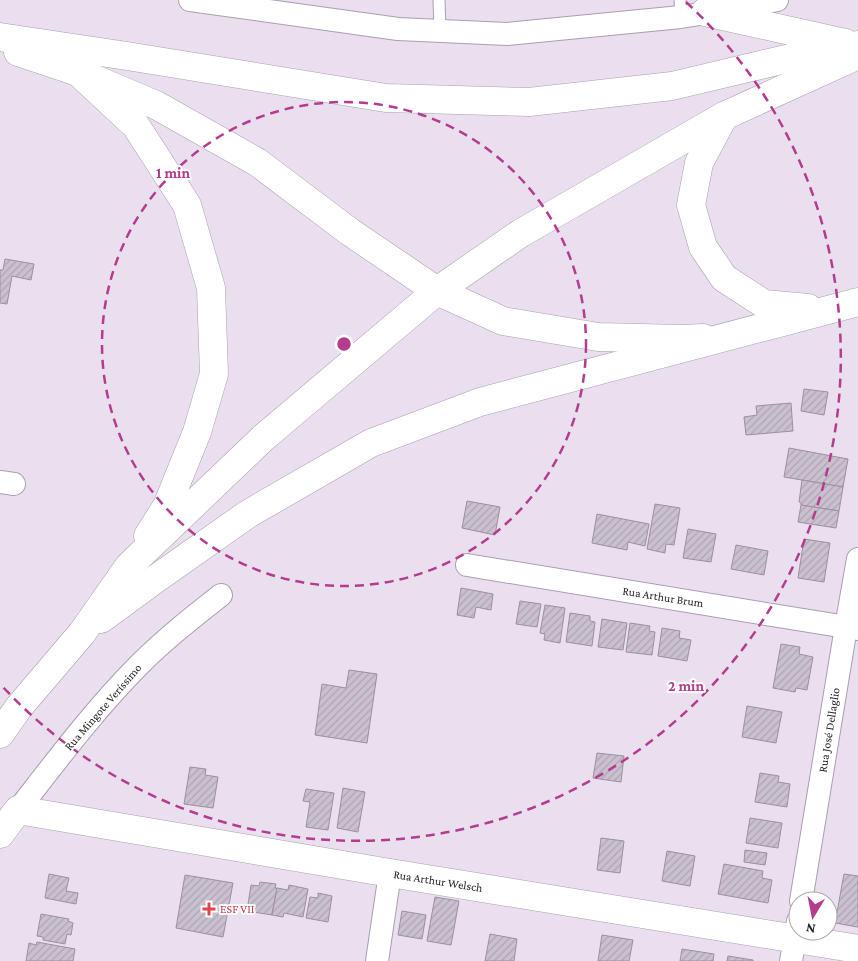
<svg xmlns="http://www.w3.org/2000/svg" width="858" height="961" font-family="'Crimson Pro',serif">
  <defs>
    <pattern id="building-hatch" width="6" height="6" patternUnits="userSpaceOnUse" patternTransform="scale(1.25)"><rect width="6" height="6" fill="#cbc0cf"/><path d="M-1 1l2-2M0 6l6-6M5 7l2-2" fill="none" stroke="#aea5b2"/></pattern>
  </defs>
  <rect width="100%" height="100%" fill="#eadfee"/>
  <g fill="url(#building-hatch)" stroke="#9b909f">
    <path d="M5,259L34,264L31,280L12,276L7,304L0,303V270H3Z"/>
    <path d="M804,389L828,392L824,415L801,411Z"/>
    <path d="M791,403L793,431L746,435L744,417L757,415L756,406Z"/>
    <path d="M789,448L848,459L843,487L784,477Z"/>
    <path d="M802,480L843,487L839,511L801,505V503L799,502Z"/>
    <path d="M467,501L500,507L495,535L462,528Z"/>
    <path d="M655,504L680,508L674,545L666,544L665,553L647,549Z"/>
    <path d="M801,505L839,511L836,528L798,522Z"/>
    <path d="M597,514L649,524L645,546L628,542L627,550L592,543Z"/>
    <path d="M688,529L716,534L711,562L683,558Z"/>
    <path d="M804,539L830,543L824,582L798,578Z"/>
    <path d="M736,545L768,551L764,575L731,569Z"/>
    <path d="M461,588L493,594L491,610L476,607L474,618L457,615Z"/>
    <path d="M520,601L541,604L537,627L516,624Z"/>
    <path d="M545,605L565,608L560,643L544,640L545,634L540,633Z"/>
    <path d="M570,613L590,616V621L595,622L592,646L566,642Z"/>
    <path d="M602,619L627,623L623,650L598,647Z"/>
    <path d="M630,623L650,626L649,631L655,632L652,655L626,652Z"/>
    <path d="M662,628L680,631L679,638L691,640L687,661L658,656Z"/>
    <path d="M781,644L800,647L799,654L813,657L807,690L796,688L795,692L773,688Z"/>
    <path d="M349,670L377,674L367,743L315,735L322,684L346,688Z"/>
    <path d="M747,706L782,712L776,743L742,737Z"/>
    <path d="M597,753L624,756L621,782L593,778Z"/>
    <path d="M190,767L206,769L205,775L218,777L213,808L184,804Z"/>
    <path d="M760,773L779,776L778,782L790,784L787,807L755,802Z"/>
    <path d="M343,788L365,792L358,832L337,828Z"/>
    <path d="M306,789L334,793L328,830L306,827L310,802L303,801Z"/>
    <path d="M750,818L782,823L778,848L746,843Z"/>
    <path d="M601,838L624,841L620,873L597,870Z"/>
    <path d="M745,850L767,853L765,865L744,862Z"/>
    <path d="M667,851L695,856L690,886L662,881Z"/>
    <path d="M724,864L763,871L762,878L772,880L768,903L718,894Z"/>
    <path d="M49,874L69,878L66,891L78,893L76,904L45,898Z"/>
    <path d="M844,874L858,876V927L835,923Z"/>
    <path d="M185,875L233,883L223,937L176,928Z"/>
    <path d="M260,882L276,884L275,888H277L272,915L247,911L251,885L259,886Z"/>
    <path d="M289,885L308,889L303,917L284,913L283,917L272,915L277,888L288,890Z"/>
    <path d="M318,893L332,896L328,922L306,918L310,897L318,898Z"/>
    <path d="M435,897L459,901L451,945L427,941Z"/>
    <path d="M402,911L426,915L422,939L398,935Z"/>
    <path d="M41,914L69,919L68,921L73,923L71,935L67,934L65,944L43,940V937L37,936Z"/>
    <path d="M490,934L517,939L514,961H485Z"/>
    <path d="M602,935L633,940L629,961H598Z"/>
    <path d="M37,942L75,949L73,961H26L29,943L36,945Z"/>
    <path d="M682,949L714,954L713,961H680Z"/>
    <path d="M728,956L753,960V961H727Z"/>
  </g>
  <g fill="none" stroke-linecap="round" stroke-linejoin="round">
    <defs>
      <g id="lane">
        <path d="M439,0L440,31"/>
        <path d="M680,0L681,17"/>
      </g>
      <g id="street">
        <path d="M190,0L398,29L507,34L681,17L750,6L777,0"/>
        <path d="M0,482L14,484"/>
        <path d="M467,565L858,629"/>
        <path d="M18,810C57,760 95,709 140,664C165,639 193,617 221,595"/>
        <path d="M801,901L846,627L858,559"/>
        <path d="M377,961L390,873"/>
        <path d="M791,961L798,921"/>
      </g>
      <path id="secondary" d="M0,834L18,810L390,873L858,949"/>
      <g id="primary">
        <path d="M705,12L845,43"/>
        <path d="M0,37L127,56L386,98L529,102L672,86L790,58L858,45"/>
        <path d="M18,52L78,72L156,105L257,162L350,232L437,291L503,321L598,337L684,339L703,338"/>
      </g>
      <g id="highway">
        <path d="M78,72L136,126L187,205L211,288L214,374L197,432L167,506L148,536"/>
        <path d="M724,116L699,163L691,205L703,247L724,278L764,304L808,308"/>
        <path d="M101,619L157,578L248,514L371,443L480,402L858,302"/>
        <path d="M0,734L19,707L82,633L129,566L263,438L437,291L521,233L724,116L858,55"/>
      </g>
    </defs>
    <use href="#lane" stroke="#aa9fad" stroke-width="13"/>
    <use href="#street" stroke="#aa9fad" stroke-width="24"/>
    <use href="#secondary" stroke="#aa9fad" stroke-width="29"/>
    <use href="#primary" stroke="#aa9fad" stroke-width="29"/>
    <use href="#highway" stroke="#aa9fad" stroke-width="29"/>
    <use href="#lane" stroke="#fff" stroke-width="11"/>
    <use href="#street" stroke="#fff" stroke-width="22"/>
    <use href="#secondary" stroke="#fff" stroke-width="28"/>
    <use href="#primary" stroke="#fff" stroke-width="28"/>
    <use href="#highway" stroke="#fff" stroke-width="28"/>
  </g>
  <g fill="none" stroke="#b53b8e" stroke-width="2.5" stroke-dasharray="9 6">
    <circle cx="344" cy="344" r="242"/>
    <path d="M686 2A484 484 0 1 1 2 686"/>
  </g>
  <path fill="#e0444e" stroke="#fff" stroke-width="2" d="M206.5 901.5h5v5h5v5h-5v5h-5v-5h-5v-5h5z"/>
  <g text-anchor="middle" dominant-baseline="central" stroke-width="4" stroke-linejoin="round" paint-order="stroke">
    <g font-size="12" fill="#28242a" stroke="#fff">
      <text transform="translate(663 597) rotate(9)">Rua Arthur Brum</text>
      <text transform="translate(103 707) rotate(-49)">Rua Mingote Veríssimo</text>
      <text transform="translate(829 730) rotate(-81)">Rua José Dellaglio</text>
      <text transform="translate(438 881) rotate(9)">Rua Arthur Welsch</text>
    </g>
    <g font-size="12" fill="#be3a42" stroke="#fff" text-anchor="start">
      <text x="220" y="909">ESF VII</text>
    </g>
  </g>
  <circle cx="344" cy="344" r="8" fill="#b53b8e" stroke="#fff" stroke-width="2.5"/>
  <g font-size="15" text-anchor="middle" font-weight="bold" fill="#b53b8e" stroke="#fff" stroke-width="4" stroke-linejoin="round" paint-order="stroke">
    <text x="173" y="178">1 min</text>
    <text x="686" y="691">2 min</text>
  </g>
  <g transform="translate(813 916) rotate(190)"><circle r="24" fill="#ffffff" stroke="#a9a7aa"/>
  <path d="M0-4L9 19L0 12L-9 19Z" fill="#b53b8e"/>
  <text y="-8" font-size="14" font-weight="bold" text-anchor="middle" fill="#28242a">N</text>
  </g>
</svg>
